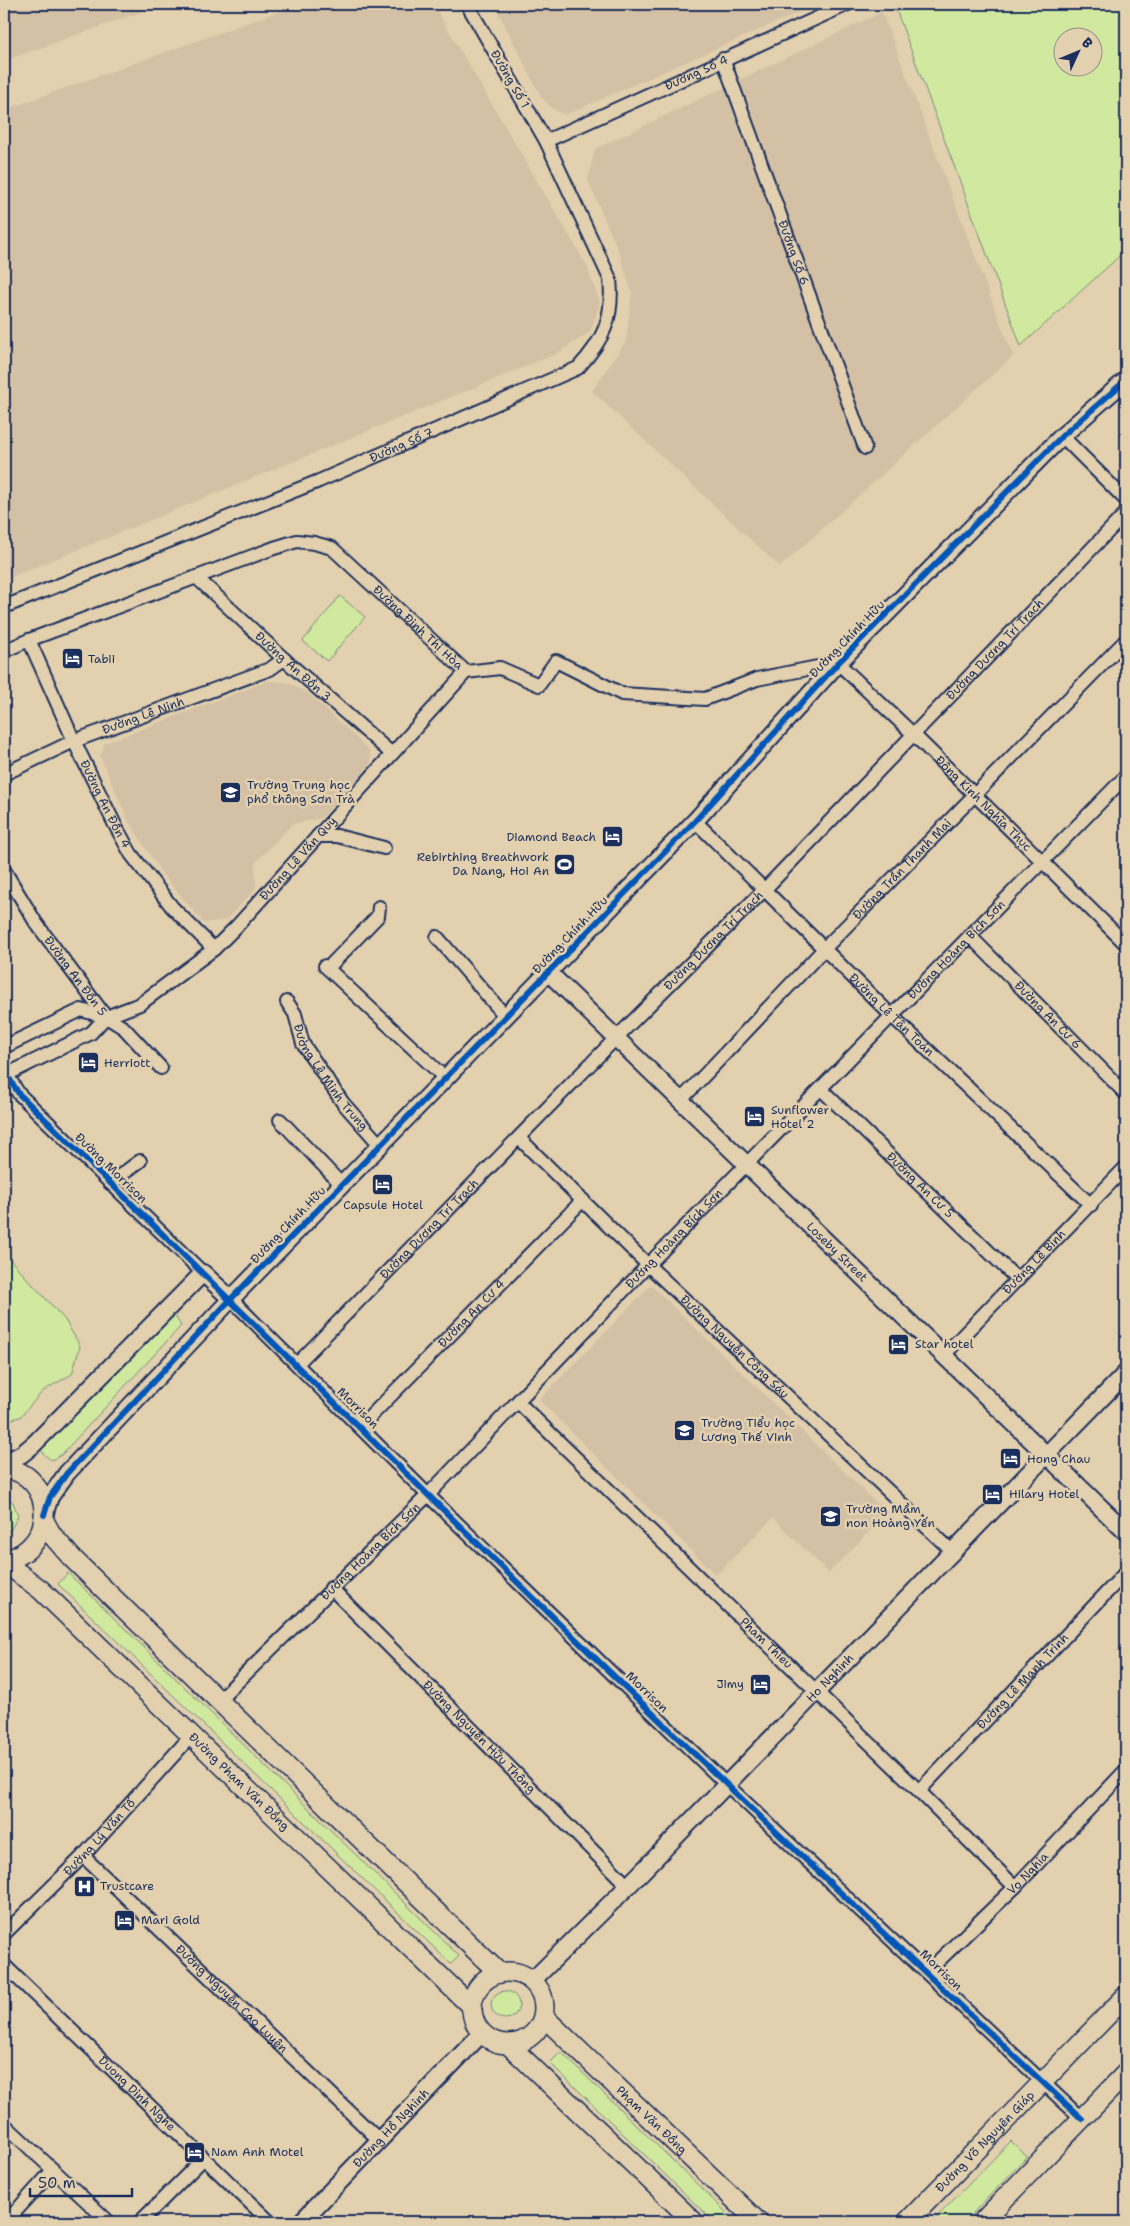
<svg xmlns="http://www.w3.org/2000/svg" width="1130" height="2226" font-family="'Shantell Sans',sans-serif">
  <rect width="100%" height="100%" fill="#e2d0ae"/>
  <filter id="ink" filterUnits="userSpaceOnUse"><feTurbulence type="fractalNoise" baseFrequency=".02" numOctaves="2"/><feDisplacementMap in="SourceGraphic" scale="10" xChannelSelector="R" yChannelSelector="G"/><feConvolveMatrix kernelMatrix="1 2 1 2 8 2 1 2 1" color-interpolation-filters="sRGB"/></filter>
  <g filter="url(#ink)">
    <g fill="#d4c1a5">
      <path d="M4,4H163L4,61Z"/>
      <path d="M300,4H433L586,264L600,303L590,332L556,354L4,580V110Z"/>
      <path d="M494,4H818L565,115L553,109L541,97Z"/>
      <path d="M882,12L1013,356L780,567L592,391L626,341L632,293L620,255L588,180L595,149Z"/>
      <path d="M268,681L286,682L308,693L369,750L372,765L321,818L292,824L255,863L256,888L226,920L204,923L163,875L128,820L100,756L105,743Z"/>
      <path d="M651,1285L887,1513L829,1573L773,1518L716,1575L539,1400Z"/>
    </g>
    <g fill="#d0e99f" stroke="#768c7e" fill-rule="evenodd">
      <path d="M894,4H1126V250L1021,346ZM1062,38H1092V68H1062Z"/>
      <path d="M340,596L365,617L327,661L303,641Z"/>
      <path d="M4,1253L65,1320L80,1346L72,1374L43,1391L20,1417L4,1421Z"/>
      <path d="M167,1313L175,1316L181,1326L61,1455L52,1460C45,1456 41,1453 40,1445Z"/>
      <path d="M4,1496L13,1502L18,1516L11,1529L4,1533Z"/>
      <path d="M68,1573L459,1956L451,1964L58,1584Z"/>
      <circle cx="505" cy="2005" r="14"/>
      <path d="M561,2052L736,2222H714L550,2063Z"/>
      <path d="M1011,2141L1027,2157L964,2222H932Z"/>
    </g>
    <g fill="none" stroke-linecap="round" stroke-linejoin="round">
      <defs>
        <g id="minor">
          <path id="s1" d="M723,59L865,448"/>
          <path id="s2" d="M546,141L848,4"/>
          <path d="M1062,436L1126,500"/>
          <path id="s3" d="M196,577L284,659L392,754"/>
          <path id="s4" d="M4,607L319,481L578,368C604,340 614,317 610,279L546,141L467,4"/>
          <path id="s5" d="M29,640L74,741L115,825L131,854L172,907L214,949"/>
          <path id="s6" d="M4,651L29,640L274,548L297,541L314,543L332,548L466,672L500,668L539,685L556,661L622,694L705,699L757,679L838,663L913,734L1126,944"/>
          <path id="s7" d="M4,774L74,741L270,669L284,659"/>
          <path id="s8" d="M695,821L892,1016L1091,1205"/>
          <path d="M318,836H337L384,848"/>
          <path id="s9" d="M4,870L36,923L106,1017L124,1028L161,1068"/>
          <path id="s10" d="M970,936L1126,1094"/>
          <path d="M437,937L506,1017"/>
          <path d="M325,966L446,1079"/>
          <path d="M328,968L378,916L379,907"/>
          <path id="s11" d="M287,1002L295,1014L303,1044L343,1103L381,1146"/>
          <path d="M4,1047L81,1010L106,1017"/>
          <path d="M7,1075L19,1094L203,1273"/>
          <path id="s12" d="M4,1076L91,1033L106,1017L140,1004L214,949L237,926L466,672"/>
          <path id="s13" d="M821,1089L1018,1280"/>
          <path id="s14" d="M680,1101L824,949L1126,640"/>
          <path d="M280,1120L342,1185"/>
          <path id="s15" d="M519,1138L648,1265L953,1552"/>
          <path d="M110,1183L140,1161"/>
          <path d="M231,1299L428,1495L726,1784L1082,2119"/>
          <path id="s16" d="M943,1356L1126,1167"/>
          <path id="s17" d="M297,1364L616,1038L764,890L1126,513"/>
          <path id="s18" d="M518,1402L919,1791L1015,1887"/>
          <path id="s19" d="M360,1427L583,1200"/>
          <path id="s20" d="M331,1588L628,1886"/>
          <path id="s21" d="M219,1700L428,1495L648,1265L1126,776"/>
          <path id="s22" d="M919,1791L1126,1572"/>
          <path id="s23" d="M83,1856L380,2141"/>
          <path id="s24" d="M4,1934L83,1856L191,1736"/>
          <path id="s25" d="M4,1965L270,2222"/>
          <path id="s26" d="M927,1972L1015,1887L1126,1770"/>
          <path d="M4,2124L109,2222"/>
          <path d="M6,2222L53,2170"/>
          <path d="M140,2222L204,2158"/>
        </g>
        <g id="tertiary">
          <path id="s27" d="M549,973L1126,1532"/>
          <path d="M4,1463L22,1454L34,1444L203,1273L231,1299"/>
          <path d="M44,1515L50,1497L67,1473L231,1299L695,821L838,663L1062,436L1126,380"/>
          <path id="s28" d="M532,1981L628,1886L1126,1373"/>
          <path id="s29" d="M301,2222L482,2033"/>
        </g>
        <g id="secondary">
          <path d="M4,1468C55,1474 60,1547 4,1561"/>
          <path d="M44,1521L52,1535L72,1558L499,1973"/>
          <path id="s30" d="M4,1562L41,1590L472,2007"/>
          <circle cx="508" cy="2008" r="36"/>
          <path id="s31" d="M544,2017L758,2222"/>
          <path d="M509,2045L694,2222"/>
          <path id="s32" d="M907,2222L1126,1996"/>
          <path d="M982,2222L1126,2073"/>
        </g>
      </defs>
      <use href="#minor" stroke="#1b2f5e" stroke-width="16"/>
      <use href="#tertiary" stroke="#1b2f5e" stroke-width="20"/>
      <use href="#secondary" stroke="#1b2f5e" stroke-width="22"/>
      <use href="#minor" stroke="#e2d0ae" stroke-width="12"/>
      <use href="#tertiary" stroke="#e2d0ae" stroke-width="16"/>
      <use href="#secondary" stroke="#e2d0ae" stroke-width="19"/>
      <defs>
        <g id="cycleway">
          <path d="M7,1075L19,1094C255,1323 487,1556 725,1783C843,1896 963,2008 1082,2119"/>
          <path d="M44,1515L50,1497L67,1473L231,1299L695,821L838,663L1062,436L1126,380"/>
        </g>
      </defs>
      <use href="#cycleway" stroke="#e2d0ae" stroke-width="9"/>
      <use href="#cycleway" stroke="#0057b8" stroke-width="6"/>
    </g>
  </g>
  <defs>
    <symbol id="hotel-square" viewBox="-11 -11 22 22"><rect x="-9" y="-9" width="18" height="18" rx="4" fill="#1b2f5e" stroke="#e2d0ae"/><path d="M-6-4.5h1.5V1H6V5H4.5V3h-9V5H-6ZM-4 0a1.8 1.8 0 1 1 3.6 0ZM.5 0V-2.5h3Q6-2.5 6 0Z" fill="#fff"/></symbol>
    <symbol id="school-square" viewBox="-11 -11 22 22"><rect x="-9" y="-9" width="18" height="18" rx="4" fill="#1b2f5e" stroke="#e2d0ae"/><path d="M0-5L7-2L0 1L-7-2ZM-4 1L0 2.5L4 1V4Q0 6-4 4Z" fill="#fff"/></symbol>
    <symbol id="stadium-square" viewBox="-11 -11 22 22"><rect x="-9" y="-9" width="18" height="18" rx="4" fill="#1b2f5e" stroke="#e2d0ae"/><path d="M0-5a6.5 5 0 1 0 0 10a6.5 5 0 1 0 0-10ZM-3.5-1.8h7v3.6h-7Z" fill="#fff"/></symbol>
    <symbol id="hospital-square" viewBox="-11 -11 22 22"><rect x="-9" y="-9" width="18" height="18" rx="4" fill="#1b2f5e" stroke="#e2d0ae"/><path d="M-5-5h3v3.5h4V-5h3V5h-3V1.5h-4V5h-3Z" fill="#fff"/></symbol>
  </defs>
  <g fill-rule="evenodd">
    <use href="#hotel-square" x="60" y="646" width="25" height="25"/>
    <use href="#school-square" x="218" y="780" width="25" height="25"/>
    <use href="#hotel-square" x="600" y="824" width="25" height="25"/>
    <use href="#stadium-square" x="552" y="852" width="25" height="25"/>
    <use href="#hotel-square" x="76" y="1050" width="25" height="25"/>
    <use href="#hotel-square" x="742" y="1104" width="25" height="25"/>
    <use href="#hotel-square" x="370" y="1172" width="25" height="25"/>
    <use href="#hotel-square" x="886" y="1332" width="25" height="25"/>
    <use href="#school-square" x="672" y="1418" width="25" height="25"/>
    <use href="#hotel-square" x="998" y="1446" width="25" height="25"/>
    <use href="#hotel-square" x="980" y="1482" width="25" height="25"/>
    <use href="#school-square" x="818" y="1504" width="25" height="25"/>
    <use href="#hotel-square" x="748" y="1672" width="25" height="25"/>
    <use href="#hospital-square" x="72" y="1874" width="25" height="25"/>
    <use href="#hotel-square" x="112" y="1908" width="25" height="25"/>
    <use href="#hotel-square" x="182" y="2140" width="25" height="25"/>
  </g>
  <g text-anchor="middle" dominant-baseline="central" stroke-width="5" stroke-linejoin="round" paint-order="stroke">
    <g font-size="12" fill="#1b2f5e" stroke="#e2d0ae">
      <text stroke="none"><textPath href="#s2" startOffset="165">Đường Số 4</textPath></text>
      <text transform="translate(510 79) rotate(60)">Đường Số 1</text>
      <text stroke="none"><textPath href="#s1" startOffset="206">Đường Số 6</textPath></text>
      <text stroke="none"><textPath href="#s4" startOffset="429">Đường Số 7</textPath></text>
      <text stroke="none"><textPath href="#s6" startOffset="466">Đường Đinh Thị Hòa</textPath></text>
      <text transform="translate(847 639) rotate(-46)">Đường Chính Hữu</text>
      <text stroke="none"><textPath href="#s17" startOffset="999">Đường Dương Trí Trạch</textPath></text>
      <text stroke="none"><textPath href="#s3" startOffset="132">Đường An Đồn 3</textPath></text>
      <text stroke="none"><textPath href="#s7" startOffset="151">Đường Lê Ninh</textPath></text>
      <text stroke="none"><textPath href="#s6" startOffset="1135">Đông Kinh Nghĩa Thục</textPath></text>
      <text stroke="none"><textPath href="#s5" startOffset="181">Đường An Đồn 4</textPath></text>
      <text stroke="none"><textPath href="#s12" startOffset="371">Đường Lê Văn Quý</textPath></text>
      <text stroke="none"><textPath href="#s14" startOffset="321">Đường Trần Thanh Mại</textPath></text>
      <text transform="translate(570 935) rotate(-46)">Đường Chính Hữu</text>
      <text stroke="none"><textPath href="#s17" startOffset="594">Đường Dương Trí Trạch</textPath></text>
      <text stroke="none"><textPath href="#s21" startOffset="1052">Đường Hoàng Bích Sơn</textPath></text>
      <text stroke="none"><textPath href="#s9" startOffset="128">Đường An Đồn 5</textPath></text>
      <text stroke="none"><textPath href="#s8" startOffset="276">Đường Lê Tân Toán</textPath></text>
      <text stroke="none"><textPath href="#s10" startOffset="111">Đường An Cư 6</textPath></text>
      <text stroke="none"><textPath href="#s11" startOffset="88">Đường Lê Minh Trung</textPath></text>
      <text transform="translate(111 1168) rotate(44)">Đường Morrison</text>
      <text stroke="none"><textPath href="#s13" startOffset="138">Đường An Cư 5</textPath></text>
      <text transform="translate(288 1225) rotate(-46)">Đường Chính Hữu</text>
      <text stroke="none"><textPath href="#s17" startOffset="189">Đường Dương Trí Trạch</textPath></text>
      <text stroke="none"><textPath href="#s21" startOffset="648">Đường Hoàng Bích Sơn</textPath></text>
      <text stroke="none"><textPath href="#s27" startOffset="401">Loseby Street</textPath></text>
      <text stroke="none"><textPath href="#s16" startOffset="131">Đường Lê Binh</textPath></text>
      <text stroke="none"><textPath href="#s19" startOffset="159">Đường An Cư 4</textPath></text>
      <text stroke="none"><textPath href="#s15" startOffset="300">Đường Nguyễn Công Sáu</textPath></text>
      <text transform="translate(358 1408) rotate(45)">Morrison</text>
      <text stroke="none"><textPath href="#s21" startOffset="212">Đường Hoàng Bích Sơn</textPath></text>
      <text stroke="none"><textPath href="#s18" startOffset="346">Pham Thieu</textPath></text>
      <text stroke="none"><textPath href="#s28" startOffset="425">Ho Nghinh</textPath></text>
      <text stroke="none"><textPath href="#s22" startOffset="151">Đường Lê Mạnh Trinh</textPath></text>
      <text transform="translate(647 1692) rotate(44)">Morrison</text>
      <text stroke="none"><textPath href="#s20" startOffset="210">Đường Nguyễn Hữu Thông</textPath></text>
      <text stroke="none"><textPath href="#s30" startOffset="322">Đường Phạm Văn Đồng</textPath></text>
      <text stroke="none"><textPath href="#s24" startOffset="136">Đường Lý Văn Tố</textPath></text>
      <text stroke="none"><textPath href="#s26" startOffset="141">Vo Nghia</textPath></text>
      <text transform="translate(941 1970) rotate(44)">Morrison</text>
      <text stroke="none"><textPath href="#s23" startOffset="206">Đường Nguyễn Cao Luyện</textPath></text>
      <text stroke="none"><textPath href="#s25" startOffset="185">Duong Dinh Nghe</textPath></text>
      <text stroke="none"><textPath href="#s31" startOffset="149">Phạm Văn Đồng</textPath></text>
      <text stroke="none"><textPath href="#s29" startOffset="130">Đường Hồ Nghinh</textPath></text>
      <text stroke="none"><textPath href="#s32" startOffset="112">Đường Võ Nguyên Giáp</textPath></text>
    </g>
    <g font-size="12" fill="#1b2f5e" stroke="#e2d0ae" text-anchor="start">
      <text x="88" y="659">Tabii</text>
      <text x="247" y="785">Trường Trung học<tspan x="247" dy="14">phổ thông Sơn Trà</tspan></text>
      <text x="596" y="837" text-anchor="end">Diamond Beach</text>
      <text x="549" y="857" text-anchor="end">Rebirthing Breathwork<tspan x="549" dy="14">Da Nang, Hoi An</tspan></text>
      <text x="104" y="1063">Herriott</text>
      <text x="771" y="1110">Sunflower<tspan x="771" dy="14">Hotel 2</tspan></text>
      <text x="383" y="1205" text-anchor="middle">Capsule Hotel</text>
      <text x="915" y="1344">Star hotel</text>
      <text x="701" y="1423">Trường Tiểu học<tspan x="701" dy="14">Lương Thế Vinh</tspan></text>
      <text x="1027" y="1459">Hong Chau</text>
      <text x="1009" y="1494">Hilary Hotel</text>
      <text x="846" y="1509">Trường Mầm<tspan x="846" dy="14">non Hoàng Yến</tspan></text>
      <text x="744" y="1684" text-anchor="end">Jimy</text>
      <text x="100" y="1886">Trustcare</text>
      <text x="141" y="1920">Mari Gold</text>
      <text x="211" y="2152">Nam Anh Motel</text>
    </g>
  </g>
  <rect width="1130" height="2226" fill="none" stroke="#e2d0ae" stroke-width="20"/>
  <rect x="10" y="10" width="1110" height="2206" fill="none" stroke="#1b2f5e" stroke-width="2" filter="url(#ink)"/>
  <g transform="translate(1078 52) rotate(46)"><circle r="24" fill="#e2d0ae" stroke="#92908e"/>
  <path d="M0-4L9 19L0 12L-9 19Z" fill="#1b2f5e"/>
  <text y="-8" font-size="14" font-weight="bold" text-anchor="middle" fill="#1b2f5e">B</text>
  </g>
  <path d="M30 2188v8h102v-8" fill="none" stroke="#1b2f5e" stroke-width="2.5"/>
  <text x="38" y="2188" font-size="15" fill="#1b2f5e" stroke="#e2d0ae" stroke-width="4" paint-order="stroke">50 m</text>
</svg>
